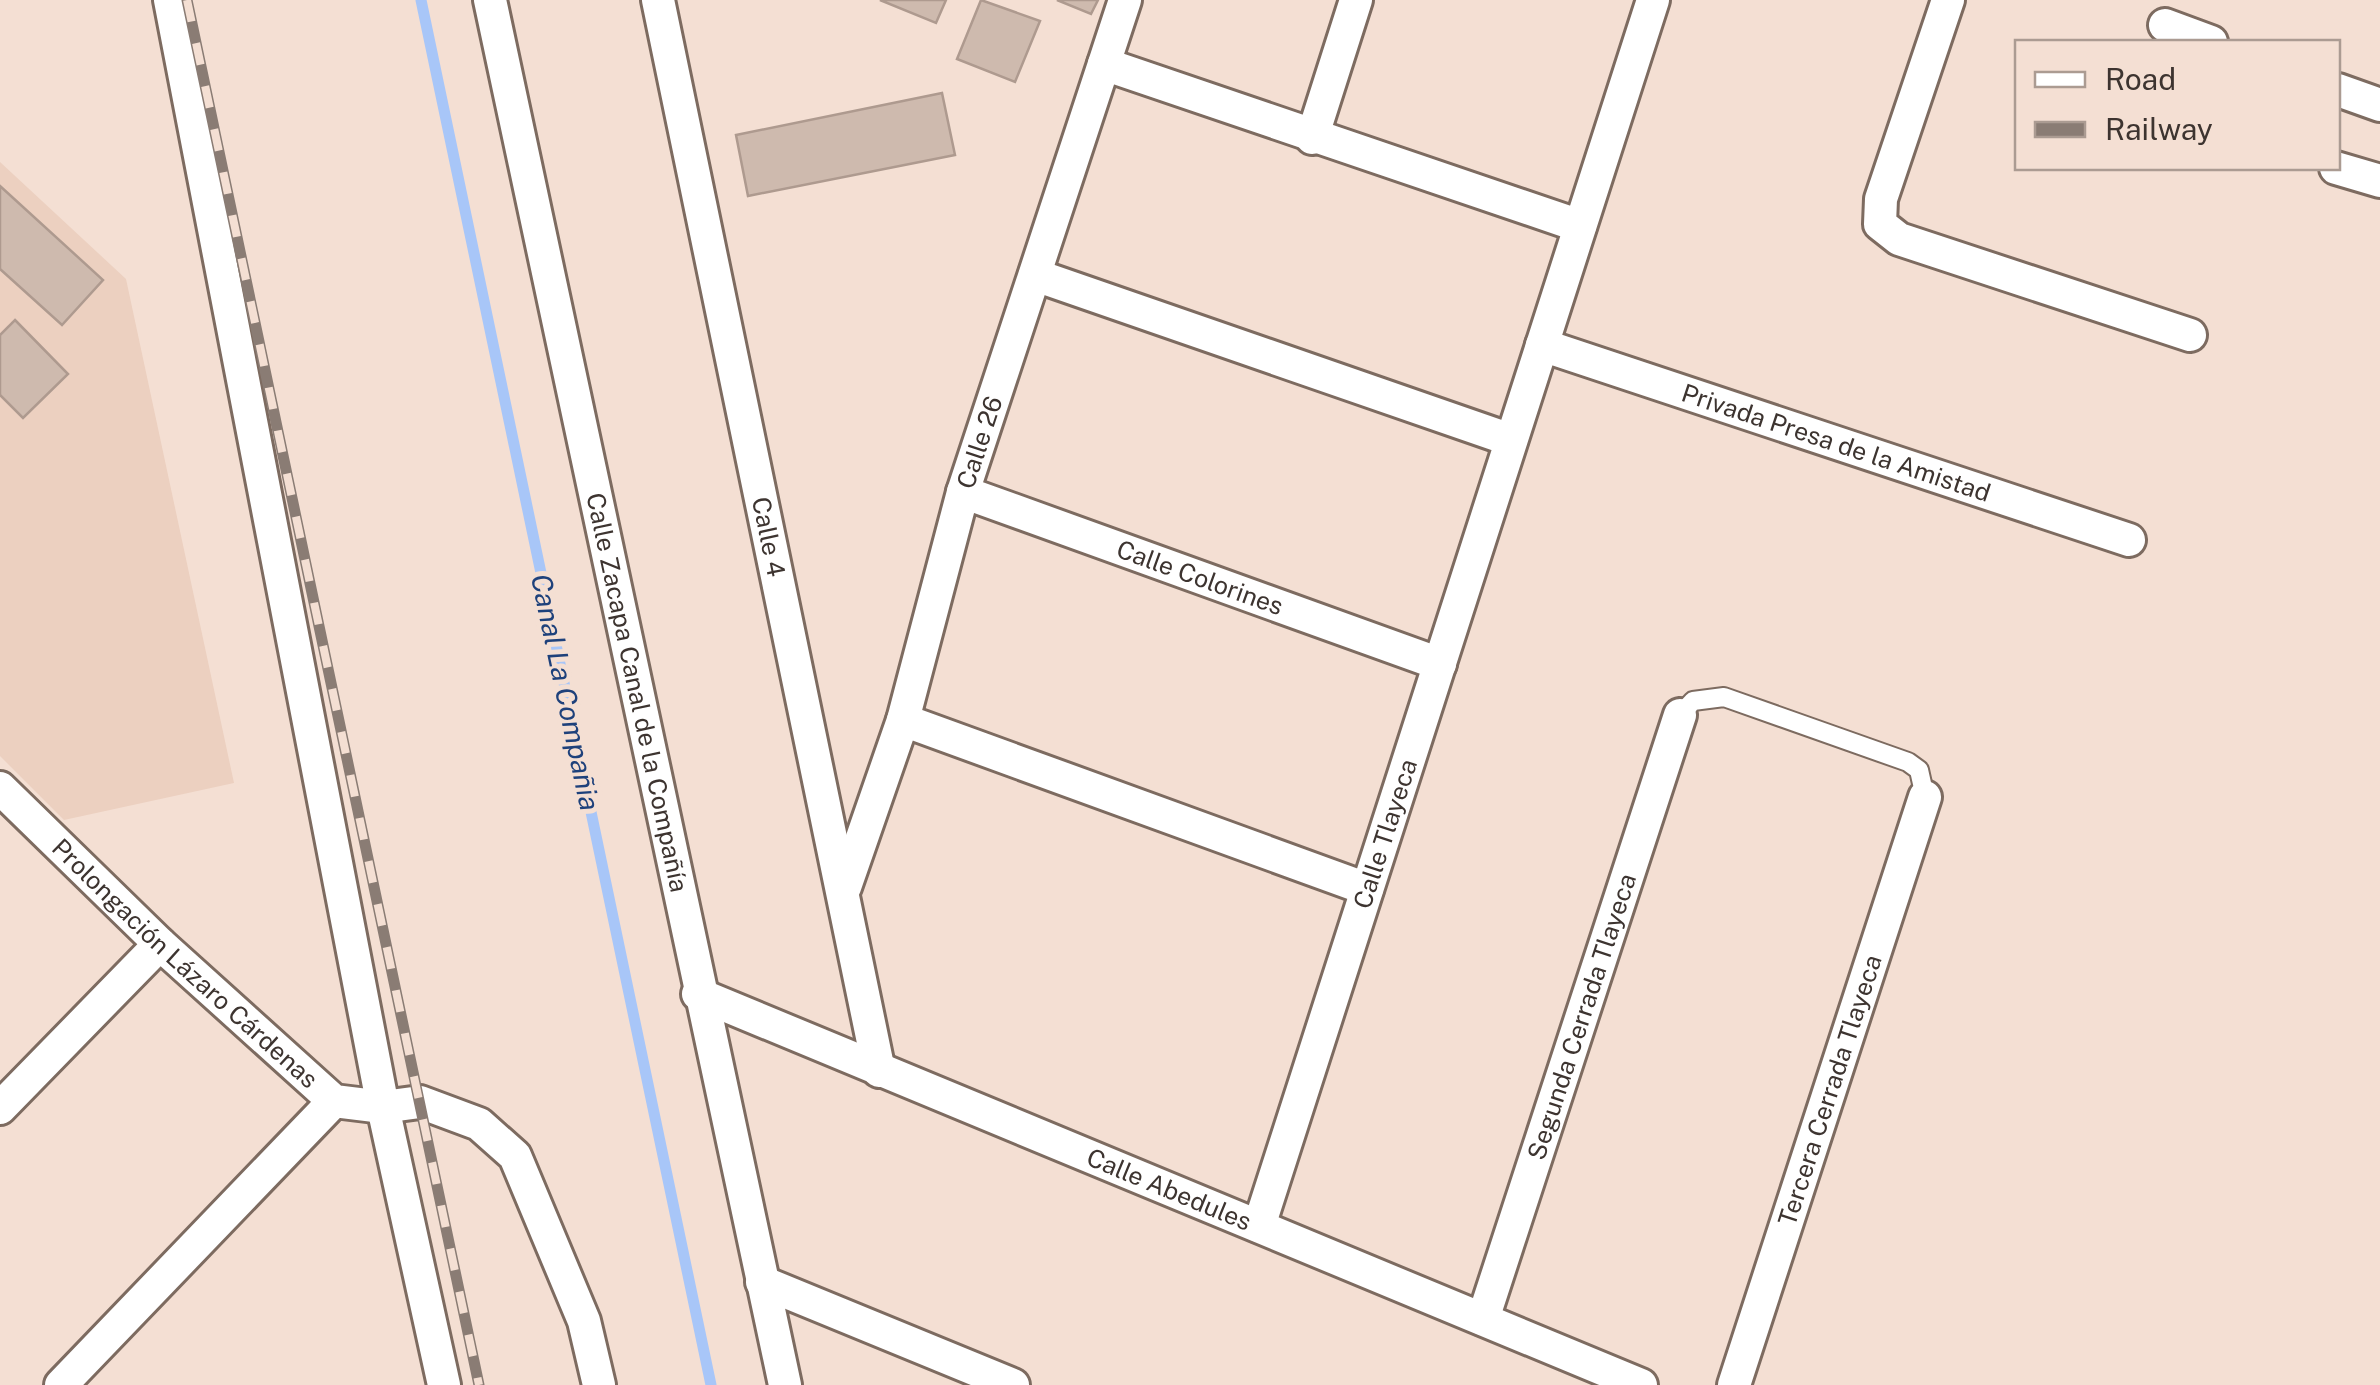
<svg xmlns="http://www.w3.org/2000/svg" width="2380" height="1385" font-family="'Public Sans',sans-serif">
  <rect width="100%" height="100%" fill="#f4dfd3"/>
  <path fill="#ecd0c0" d="M0,162L126,279L234,783L64,820L0,756Z"/>
  <g fill="none" stroke-linecap="round" stroke-linejoin="round">
    <path stroke="#a8c6f8" stroke-width="11" d="M421,0L711,1385"/>
  </g>
  <g fill="#cebaae" stroke="#ae9a8f" stroke-width="2.5">
    <path d="M880,0H946L936,23Z"/>
    <path d="M981,0L1040,21L1015,82L957,59Z"/>
    <path d="M1057,0H1098L1091,14Z"/>
    <path d="M942,93L955,155L748,196L736,135Z"/>
    <path d="M0,186L103,280L62,325L0,269Z"/>
    <path d="M15,320L68,374L23,418L0,395V335Z"/>
  </g>
  <g fill="none" stroke-linecap="round" stroke-linejoin="round">
    <defs>
      <path id="service" d="M1680,715L1693,701L1724,697L1908,762L1919,770L1925,797"/>
      <g id="minor">
        <path d="M170,0L383,1107L444,1385"/>
        <path id="s1" d="M490,0L785,1385"/>
        <path id="s2" d="M658,0L879,1071"/>
        <path d="M1948,0L1881,199L1880,224L1899,239L2190,335"/>
        <path d="M2165,25L2211,42"/>
        <path d="M1104,64L1580,226"/>
        <path d="M2338,90L2380,105"/>
        <path d="M1312,138L1356,0"/>
        <path d="M2336,168L2380,181"/>
        <path d="M1035,275L1511,440"/>
        <path id="s3" d="M1542,345L2129,540"/>
        <path id="s4" d="M963,492L1440,664"/>
        <path d="M903,720L1367,889"/>
        <path id="s5" d="M0,788L160,944L334,1101L383,1107L420,1102L479,1124L515,1156L584,1321L599,1385"/>
        <path id="s6" d="M845,887L903,720L963,492L1125,0"/>
        <path id="s7" d="M698,994L1641,1385"/>
        <path d="M0,1108L160,944"/>
        <path id="s8" d="M1259,1226L1653,0"/>
        <path d="M762,1282L1013,1385"/>
        <path id="s9" d="M1483,1319L1680,715"/>
        <path d="M61,1385L334,1101"/>
        <path id="s10" d="M1734,1385L1925,797"/>
      </g>
    </defs>
    <use href="#service" stroke="#7d6b60" stroke-width="22"/>
    <use href="#minor" stroke="#7d6b60" stroke-width="38"/>
    <use href="#service" stroke="#fff" stroke-width="18"/>
    <use href="#minor" stroke="#fff" stroke-width="32"/>
    <defs>
      <path id="rail" d="M187,0L479,1385"/>
    </defs>
    <use href="#rail" stroke="#8a7c74" stroke-width="11"/>
    <use href="#rail" stroke="#f4dfd3" stroke-width="8" stroke-dasharray="22" stroke-linecap="butt"/>
  </g>
  <g text-anchor="middle" dominant-baseline="central" stroke-width="10" stroke-linejoin="round" paint-order="stroke">
    <g font-size="25" fill="#3d3430" stroke="#f4dfd3">
      <text stroke="none"><textPath href="#s6" startOffset="465">Calle 26</textPath></text>
      <text stroke="none"><textPath href="#s3" startOffset="310">Privada Presa de la Amistad</textPath></text>
      <text stroke="none"><textPath href="#s2" startOffset="548">Calle 4</textPath></text>
      <text stroke="none"><textPath href="#s4" startOffset="252">Calle Colorines</textPath></text>
      <text stroke="none"><textPath href="#s1" startOffset="708">Calle Zacapa Canal de la Compañía</textPath></text>
      <text stroke="none"><textPath href="#s8" startOffset="412">Calle Tlayeca</textPath></text>
      <text stroke="none"><textPath href="#s5" startOffset="255">Prolongación Lázaro Cárdenas</textPath></text>
      <text stroke="none"><textPath href="#s9" startOffset="318">Segunda Cerrada Tlayeca</textPath></text>
      <text stroke="none"><textPath href="#s10" startOffset="310">Tercera Cerrada Tlayeca</textPath></text>
      <text stroke="none"><textPath href="#s7" startOffset="510">Calle Abedules</textPath></text>
    </g>
    <g font-size="28" font-style="italic" fill="#1e417b" stroke="#f4dfd3">
      <text transform="translate(566 692) rotate(78)">Canal La Compañia</text>
    </g>
  </g>
  <rect x="2015" y="40" width="325" height="130" fill="#f4dfd3" stroke="#ab9b92" stroke-width="2.5"/>
  <rect x="2035" y="72" width="50" height="15" fill="#ffffff" stroke="#ab9b92" stroke-width="2.5"/>
  <text x="2105" y="90" font-size="30" fill="#3d3430">Road</text>
  <rect x="2035" y="122" width="50" height="15" fill="#8a7c74" stroke="#ab9b92" stroke-width="2.5"/>
  <text x="2105" y="140" font-size="30" fill="#3d3430">Railway</text>
</svg>
